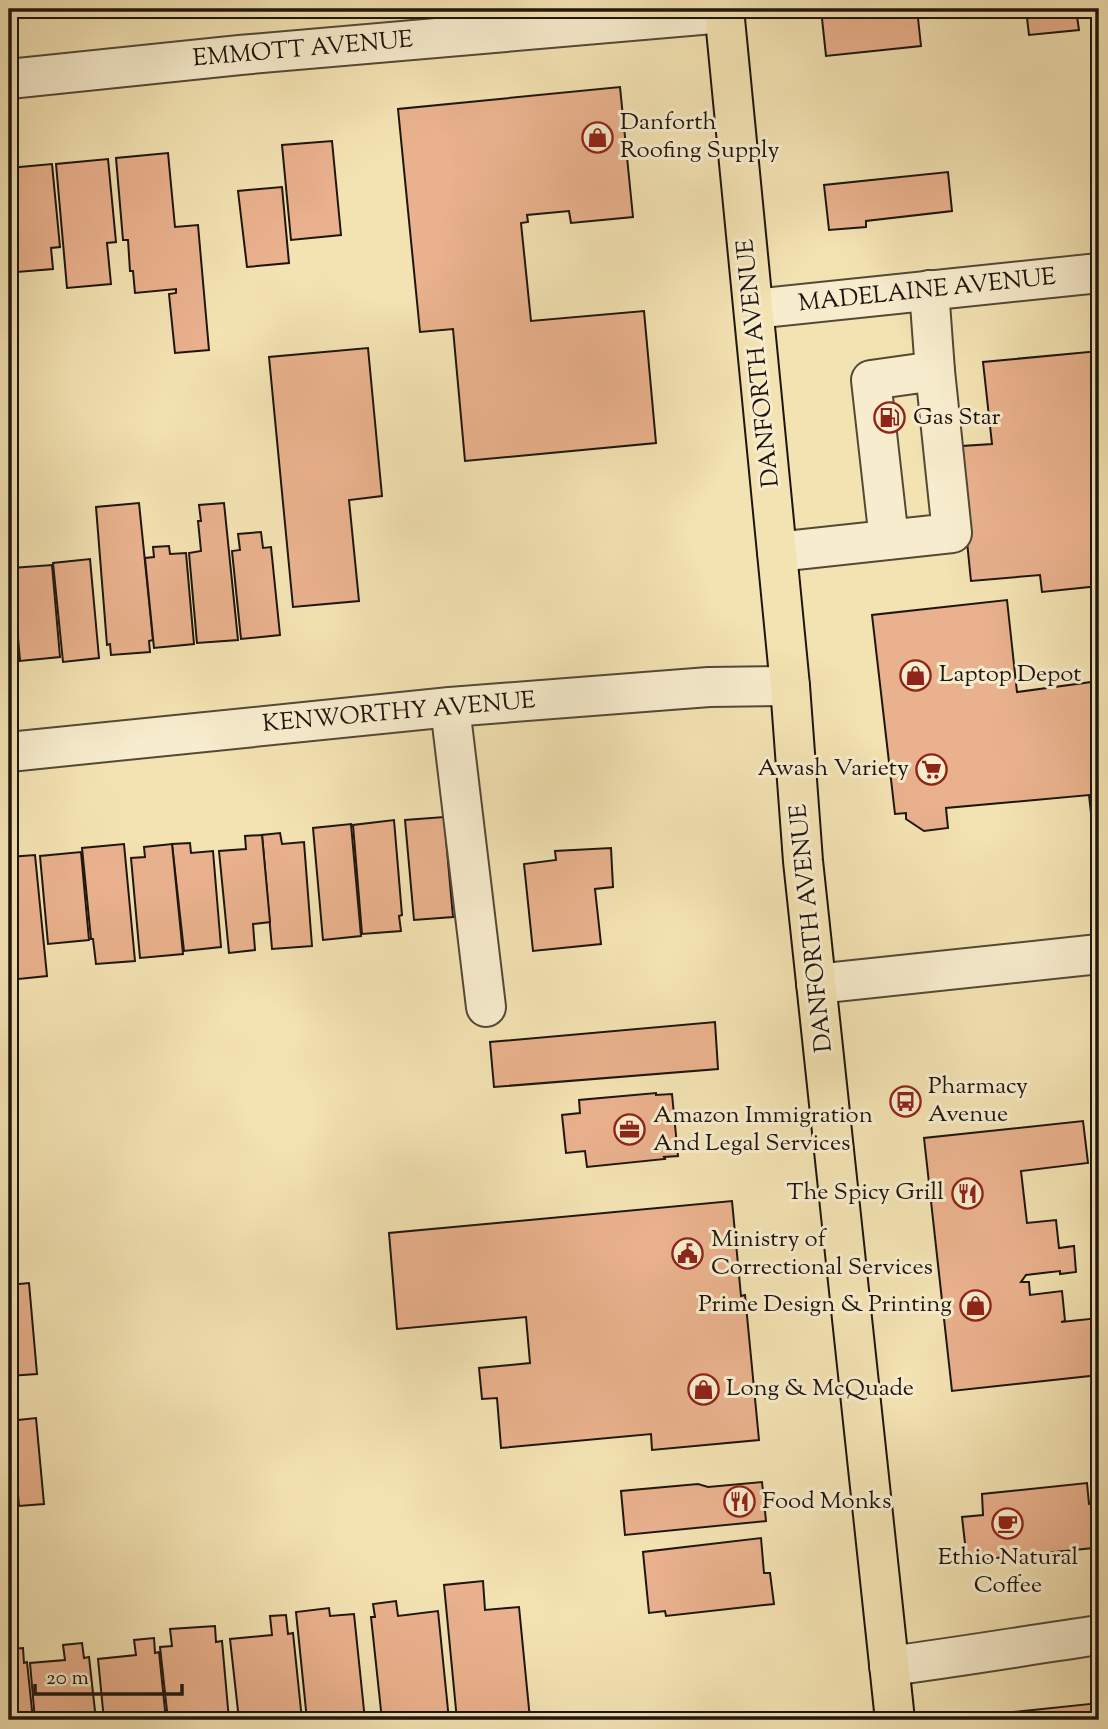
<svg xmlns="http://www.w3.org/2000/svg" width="1108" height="1729" font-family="'Sorts Mill Goudy',serif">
  <rect width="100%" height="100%" fill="#f3e2b2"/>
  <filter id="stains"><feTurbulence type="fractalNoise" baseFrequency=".00286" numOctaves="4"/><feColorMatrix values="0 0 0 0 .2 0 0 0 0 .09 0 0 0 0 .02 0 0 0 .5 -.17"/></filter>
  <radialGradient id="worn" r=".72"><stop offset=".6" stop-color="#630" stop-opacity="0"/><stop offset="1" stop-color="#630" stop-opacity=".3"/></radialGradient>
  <g fill="#e9b18d" stroke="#1e160e" stroke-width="2">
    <path d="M821,9H917L921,46L826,56Z"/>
    <path d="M1026,9H1076L1079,30L1029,35Z"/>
    <path d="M620,87L633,217L571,223L569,211L527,215L528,222L521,223L531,321L644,311L656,443L465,461L453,329L420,332L398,109Z"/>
    <path d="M332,141L341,235L291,240L282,145Z"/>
    <path d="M168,153L175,227L198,225L209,350L175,353L169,294L176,293V289L135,293L133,271H130L128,240H123L116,158Z"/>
    <path d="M108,159L116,242L107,243L111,284L67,288L56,164Z"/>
    <path d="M52,164L60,247L51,248L53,269L17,272L14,251H9V168Z"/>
    <path d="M948,172L952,211L866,221V227L829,230L824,185Z"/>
    <path d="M282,187L289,263L247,267L238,191Z"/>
    <path d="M368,348L382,496L349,500L359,601L293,607L269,357Z"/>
    <path d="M1099,351V586L1042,592L1040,575L971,581L962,492V446L992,444L983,362Z"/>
    <path d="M139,503L153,640L149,641L150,652L111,655L110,644L107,645L96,507Z"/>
    <path d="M224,503L238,640L197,643L189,553L201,551L198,521H201L199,505Z"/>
    <path d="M261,532L263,548L271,547L280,635L241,639L232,551L240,550L238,534Z"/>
    <path d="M169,546L170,554L186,553L194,644L154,648L145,558L154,557L153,547Z"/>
    <path d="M90,559L99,658L63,662L53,563Z"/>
    <path d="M52,565L60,657L20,661L12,568Z"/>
    <path d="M1007,600L1017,692L1099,681V850H1095L1089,795L946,808L948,828L924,831L906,819V813L895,814L872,615Z"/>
    <path d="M9,620L13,662H9Z"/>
    <path d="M444,817L453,917L414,920L405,820Z"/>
    <path d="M394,820L402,915L399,916L401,931L362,934L353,825Z"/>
    <path d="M351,824L361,936L323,940L313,828Z"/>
    <path d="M280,833L282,844L304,842L312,946L272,949L262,835Z"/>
    <path d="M262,835L270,922L253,924L255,950L229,953L219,851L246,849L245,836Z"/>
    <path d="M190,843L191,853L213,851L221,947L184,951L172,844Z"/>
    <path d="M124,844L135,961L96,964L93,939H91L82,848Z"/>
    <path d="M172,844L183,954L140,958L131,858L145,857L144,847Z"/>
    <path d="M611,848L613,887L595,889L601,944L533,951L524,864L556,860L555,851Z"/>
    <path d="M81,852L89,940L48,944L40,856Z"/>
    <path d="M35,855L47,976L9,980V857Z"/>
    <path d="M715,1022L718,1069L494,1087L490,1042Z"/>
    <path d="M656,1093V1095L672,1094L678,1156L664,1157L665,1159L587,1167L585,1151L566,1153L562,1115L580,1113L579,1100Z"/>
    <path d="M1083,1121L1088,1163L1021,1171L1027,1223L1056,1220L1059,1248L1074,1246L1076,1272L1060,1274V1271L1026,1275L1021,1282H1029L1030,1295L1062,1291L1065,1321L1061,1322L1099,1318V1375L952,1391L924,1138Z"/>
    <path d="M732,1201L741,1296L745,1295L759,1440L652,1450L651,1434L501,1448L497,1398L482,1399L479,1368L530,1363L526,1317L397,1329L389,1233Z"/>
    <path d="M29,1283L37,1374L9,1376V1285Z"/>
    <path d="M36,1418L44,1504L19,1506L18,1495L9,1496V1421Z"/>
    <path d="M762,1482L766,1521L625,1535L621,1491L698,1484L708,1487Z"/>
    <path d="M1087,1483L1089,1504L1099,1503V1524L1091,1525L1093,1548L967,1561L962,1517L983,1515L982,1494Z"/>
    <path d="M761,1538L764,1573H770L774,1604L666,1616L665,1611L649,1613L643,1552Z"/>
    <path d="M483,1581L485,1610L519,1607L530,1719L457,1720L444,1585Z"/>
    <path d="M396,1601L398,1616L438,1611L449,1720H382L371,1617H375L373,1604Z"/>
    <path d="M329,1608L330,1616L354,1614L365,1720H307L296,1612Z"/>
    <path d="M286,1615L288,1634L293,1633L302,1720H239L230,1639L272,1635L270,1616Z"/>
    <path d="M215,1626L216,1642L222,1641L229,1720H168L160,1647L172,1646L170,1629Z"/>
    <path d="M154,1638L155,1653L159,1652L166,1720H104L98,1659L136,1655L134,1640Z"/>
    <path d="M82,1643L84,1658L89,1657L96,1720H35L30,1663L65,1660L63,1645Z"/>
    <path d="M23,1648L24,1663L27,1662L33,1720H9V1649Z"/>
    <path d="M1099,1703V1720H985L984,1715Z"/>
  </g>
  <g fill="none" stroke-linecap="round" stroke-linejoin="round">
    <defs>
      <g id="minor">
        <path d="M9,79L240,55L724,13"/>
        <path d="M929,290L935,371"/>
        <path d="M754,309L1099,273"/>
        <path d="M777,552L952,533L935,371L871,380L889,540"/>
        <path d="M450,707L486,1007"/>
        <path d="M9,752L450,707L709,687L790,686"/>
        <path d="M816,984L1099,954"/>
        <path d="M889,1666C959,1657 1029,1645 1099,1635"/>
      </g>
      <path id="major" d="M724,9L790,686L803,861L895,1720"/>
    </defs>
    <use href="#minor" stroke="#534937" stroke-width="42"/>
    <use href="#major" stroke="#1e160e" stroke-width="42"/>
    <use href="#minor" stroke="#f7eccd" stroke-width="38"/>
    <use href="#major" stroke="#f3e2b2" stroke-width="38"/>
  </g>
  <defs>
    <symbol id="shop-ring" viewBox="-11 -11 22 22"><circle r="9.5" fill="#f7eccd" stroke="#8f2418" stroke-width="1.5"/><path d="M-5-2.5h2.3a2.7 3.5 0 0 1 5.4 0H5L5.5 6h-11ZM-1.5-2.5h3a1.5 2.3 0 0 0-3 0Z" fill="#8f2418"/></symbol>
    <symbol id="fuel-ring" viewBox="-11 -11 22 22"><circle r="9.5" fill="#f7eccd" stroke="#8f2418" stroke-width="1.5"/><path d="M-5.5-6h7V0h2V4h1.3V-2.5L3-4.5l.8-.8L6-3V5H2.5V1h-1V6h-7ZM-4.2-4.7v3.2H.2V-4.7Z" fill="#8f2418"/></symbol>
    <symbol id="supermarket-ring" viewBox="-11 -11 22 22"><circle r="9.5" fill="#f7eccd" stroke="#8f2418" stroke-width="1.5"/><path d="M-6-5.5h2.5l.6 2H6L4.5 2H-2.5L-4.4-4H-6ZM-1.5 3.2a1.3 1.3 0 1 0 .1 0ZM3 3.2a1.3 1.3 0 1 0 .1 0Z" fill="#8f2418"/></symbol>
    <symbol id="bus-ring" viewBox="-11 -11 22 22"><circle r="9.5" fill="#f7eccd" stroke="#8f2418" stroke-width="1.5"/><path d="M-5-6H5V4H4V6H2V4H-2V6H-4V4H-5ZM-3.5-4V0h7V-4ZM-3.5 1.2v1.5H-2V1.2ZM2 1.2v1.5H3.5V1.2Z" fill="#8f2418"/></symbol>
    <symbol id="office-ring" viewBox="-11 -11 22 22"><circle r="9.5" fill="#f7eccd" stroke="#8f2418" stroke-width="1.5"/><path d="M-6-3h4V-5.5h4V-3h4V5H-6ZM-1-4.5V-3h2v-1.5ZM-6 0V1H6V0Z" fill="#8f2418"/></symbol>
    <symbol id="restaurant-ring" viewBox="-11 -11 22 22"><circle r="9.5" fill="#f7eccd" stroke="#8f2418" stroke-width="1.5"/><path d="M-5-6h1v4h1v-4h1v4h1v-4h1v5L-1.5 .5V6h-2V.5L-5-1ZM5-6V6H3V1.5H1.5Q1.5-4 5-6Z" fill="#8f2418"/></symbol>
    <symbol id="civic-ring" viewBox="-11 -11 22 22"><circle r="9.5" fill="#f7eccd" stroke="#8f2418" stroke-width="1.5"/><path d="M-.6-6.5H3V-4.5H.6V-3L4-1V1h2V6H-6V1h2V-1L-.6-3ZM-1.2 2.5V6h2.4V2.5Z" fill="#8f2418"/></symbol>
    <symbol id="cafe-ring" viewBox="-11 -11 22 22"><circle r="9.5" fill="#f7eccd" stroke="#8f2418" stroke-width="1.5"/><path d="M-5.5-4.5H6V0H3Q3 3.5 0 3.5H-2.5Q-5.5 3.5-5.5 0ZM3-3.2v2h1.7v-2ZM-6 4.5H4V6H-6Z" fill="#8f2418"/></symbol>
  </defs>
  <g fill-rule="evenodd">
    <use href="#shop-ring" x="580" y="120" width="35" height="35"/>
    <use href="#fuel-ring" x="872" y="400" width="35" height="35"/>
    <use href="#shop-ring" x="898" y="658" width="35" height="35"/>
    <use href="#supermarket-ring" x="914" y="752" width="35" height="35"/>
    <use href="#bus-ring" x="888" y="1084" width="35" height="35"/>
    <use href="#office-ring" x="612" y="1112" width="35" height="35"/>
    <use href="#restaurant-ring" x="950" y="1176" width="35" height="35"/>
    <use href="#civic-ring" x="670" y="1236" width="35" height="35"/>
    <use href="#shop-ring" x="958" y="1288" width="35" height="35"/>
    <use href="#shop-ring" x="686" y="1372" width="35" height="35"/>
    <use href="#restaurant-ring" x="722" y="1484" width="35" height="35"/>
    <use href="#cafe-ring" x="990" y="1506" width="35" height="35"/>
  </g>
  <g text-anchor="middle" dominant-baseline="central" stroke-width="6" stroke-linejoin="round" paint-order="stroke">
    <g font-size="24" fill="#1e160e" stroke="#f7eccd">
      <text transform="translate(303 50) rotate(-5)">EMMOTT AVENUE</text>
      <text transform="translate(927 291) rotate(-6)">MADELAINE AVENUE</text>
      <text transform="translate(759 363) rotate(-96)">DANFORTH AVENUE</text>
      <text transform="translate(399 713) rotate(-5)">KENWORTHY AVENUE</text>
      <text transform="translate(812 928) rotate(-96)">DANFORTH AVENUE</text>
    </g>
    <g font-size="24" fill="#1e160e" stroke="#f7eccd" text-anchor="start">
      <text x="620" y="123">Danforth<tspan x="620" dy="28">Roofing Supply</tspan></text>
      <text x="913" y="418">Gas Star</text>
      <text x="939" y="675">Laptop Depot</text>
      <text x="909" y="769" text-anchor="end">Awash Variety</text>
      <text x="928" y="1087">Pharmacy<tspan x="928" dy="28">Avenue</tspan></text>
      <text x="653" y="1116">Amazon Immigration<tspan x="653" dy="28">And Legal Services</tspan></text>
      <text x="944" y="1193" text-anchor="end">The Spicy Grill</text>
      <text x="711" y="1240">Ministry of<tspan x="711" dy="28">Correctional Services</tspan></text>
      <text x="952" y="1305" text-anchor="end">Prime Design &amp; Printing</text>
      <text x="726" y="1389">Long &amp; McQuade</text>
      <text x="762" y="1502">Food Monks</text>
      <text x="1008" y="1558" text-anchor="middle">Ethio Natural<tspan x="1008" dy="28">Coffee</tspan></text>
    </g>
  </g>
  <rect width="1108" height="1729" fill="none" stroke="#f3e2b2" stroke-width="35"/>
  <rect x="10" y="10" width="1087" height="1708" fill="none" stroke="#1e160e" stroke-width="3.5"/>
  <rect x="18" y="18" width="1073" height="1694" fill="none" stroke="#1e160e" stroke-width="2"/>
  <path d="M35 1684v10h147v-10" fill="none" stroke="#1e160e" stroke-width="3.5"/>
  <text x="46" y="1684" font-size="21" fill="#1e160e" stroke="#f7eccd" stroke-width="5" paint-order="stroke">20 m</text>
  <rect width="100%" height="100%" filter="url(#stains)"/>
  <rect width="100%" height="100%" fill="url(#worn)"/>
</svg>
